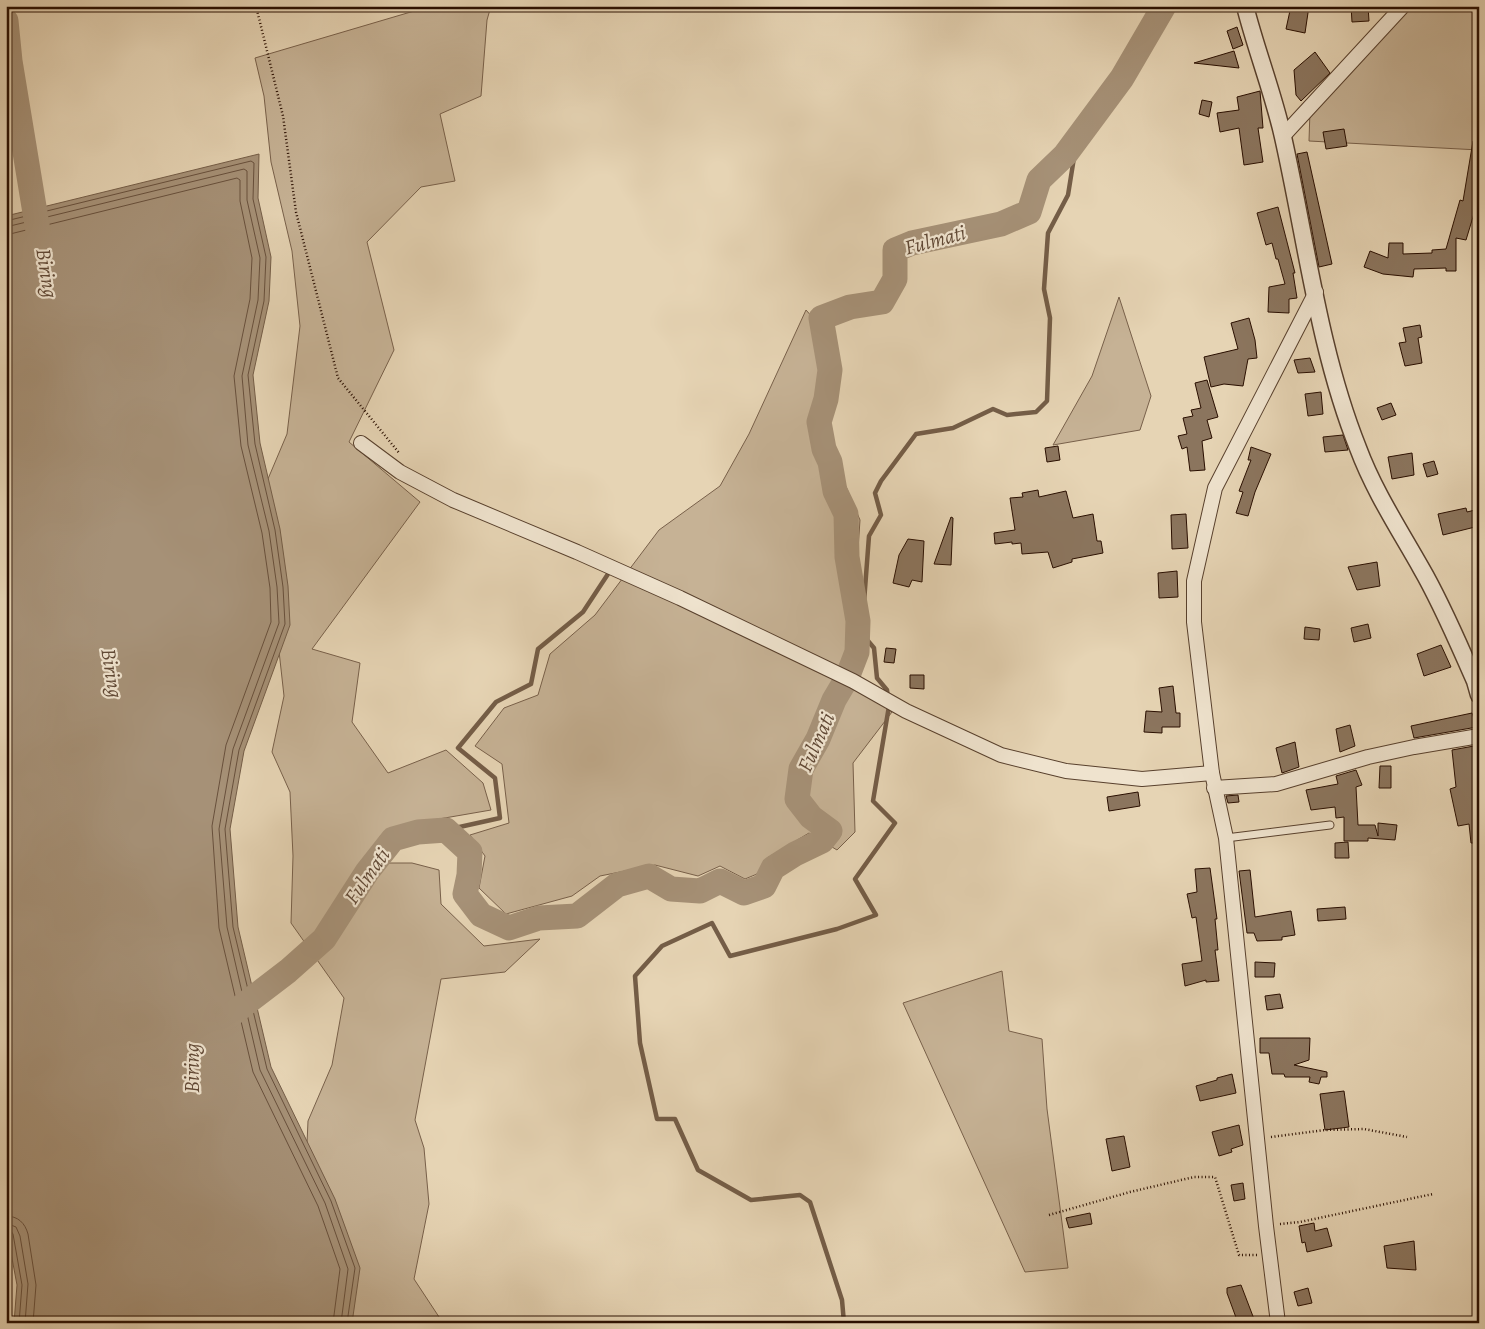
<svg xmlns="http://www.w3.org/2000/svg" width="1485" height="1329" font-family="Alegreya,serif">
  <rect width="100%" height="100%" fill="#e6d4b4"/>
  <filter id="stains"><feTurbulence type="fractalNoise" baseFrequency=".004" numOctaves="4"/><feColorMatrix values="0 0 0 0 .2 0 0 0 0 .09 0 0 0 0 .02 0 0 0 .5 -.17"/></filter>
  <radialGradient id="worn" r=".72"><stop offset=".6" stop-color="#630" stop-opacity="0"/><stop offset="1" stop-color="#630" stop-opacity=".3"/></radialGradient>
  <g fill="#c6b295" stroke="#78604a">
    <path d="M431,6H491L487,20L481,96L440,114L455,181L421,187L367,242L394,350L349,442L420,502L312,649L360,663L352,722L388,773L446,750L483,783L491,810L404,825L382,834L362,863H412L439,870L441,904L484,946L540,939L505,972L441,979L415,1120L424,1148L429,1204L414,1279L443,1323H310L303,1233L308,1121L332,1065L344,998L291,923L293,856L290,792L272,752L284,696L273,597L265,486L287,434L300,326L292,251L271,162L264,96L255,58Z"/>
    <path d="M1394,6H1479V150L1309,141L1310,110Z"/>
    <path d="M1119,297L1151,396L1140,430L1053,445L1092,376Z"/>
    <path d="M806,310L823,329L830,370L826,399L819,422L860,520L851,654L842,672L892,712L853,763L855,832L837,850L809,833L767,858L757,874L745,879L720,866L698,876L655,865L600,876L572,896L506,914L479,888L485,856L470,835L509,823L502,764L475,746L504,708L538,695L550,654L595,615L659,530L720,486L749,434Z"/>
    <path d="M1002,971L1009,1031L1042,1039L1047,1109L1068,1268L1025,1272L903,1003Z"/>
  </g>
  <path fill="#a69177" stroke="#745d47" d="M259,154L258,198L271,257L269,301L253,375L260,443L280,529L288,586L290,625L244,751L230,829L238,927L271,1067L335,1199L360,1268L352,1323H14L17,1285L6,1226V216Z"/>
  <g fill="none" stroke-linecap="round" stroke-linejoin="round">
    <g stroke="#68503c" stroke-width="1">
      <path d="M6,221L251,161L254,163L253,199L266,257L264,301L248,375L255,444L275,530L283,587L285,624L239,750L225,829L233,927L267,1069L331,1201L355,1268L347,1323"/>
      <path d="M6,227L244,169L247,171V200L260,258L258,300L242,376L248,445L269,531L277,587L279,623L233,749L219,829L227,927L260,1070L325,1203L348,1269L341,1323"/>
      <path d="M6,235L237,178L240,180V201L252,258L250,299L234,376L241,446L262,533L270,588L271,622L226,745L212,826L219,928L253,1072L318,1206L340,1269L333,1323"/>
      <path d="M6,1216C18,1216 25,1223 28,1234L36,1285L33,1323"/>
      <path d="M6,1223L16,1227L20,1236L28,1284L25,1323"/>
      <path d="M6,1230L11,1231L13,1234L22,1285L19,1323"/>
    </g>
    <g stroke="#745d47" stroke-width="4.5">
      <path d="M446,830L500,818L495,778L458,748L496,702L531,684L538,649L583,612L608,574"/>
      <path d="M844,1323L842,1300L810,1202L800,1195L751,1200L698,1170L675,1119H657L640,1043L635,976L662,946L712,923L730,956L837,929L876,915L855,879L895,823L873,801L889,706L887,690L877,678L874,648L858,629L864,602L869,536L881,515L875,493L881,481L916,434L953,428L993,409L1007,415L1036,412L1047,401L1050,318L1044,289L1048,233L1068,195L1077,139"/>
    </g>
    <g stroke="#a69177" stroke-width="25">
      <path d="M6,21L10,61L40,243"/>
      <path d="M228,1017L288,971L324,939L367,872L393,839L418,832L446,830L470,852L469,875L465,894L481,915L509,928L539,918L577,916L617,885L649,876L671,889L700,891L720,881L744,893L764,886L773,868L795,854L822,841L830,831L811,817L797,799L801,769L818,739L834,700L847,678L857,652L858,621L847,557L846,514L835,491L830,462L824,449L819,422L826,399L830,370L821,318L850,307L882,302L895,279V250L912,243L1001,224L1029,212L1039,180L1065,155L1122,78L1164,6"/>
    </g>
  </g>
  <g fill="#8b755e" stroke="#290e00">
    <path d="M1291,6H1309L1305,33L1286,29Z"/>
    <path d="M1351,6H1368L1369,21L1352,22Z"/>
    <path d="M1237,27L1243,45L1233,49L1227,31Z"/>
    <path d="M1234,51L1239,68L1194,63Z"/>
    <path d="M1315,52L1330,73L1301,101L1296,95L1294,70Z"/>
    <path d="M1260,91L1263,128H1258L1263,162L1244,165L1239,128L1220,132L1217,113L1239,110L1237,97Z"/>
    <path d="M1202,100L1212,102L1209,117L1199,114Z"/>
    <path d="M1344,129L1347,146L1326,149L1323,132Z"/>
    <path d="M1473,141L1479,142V197L1466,240L1456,238V271H1446V268L1414,269L1413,277L1383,274L1364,267L1370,251L1388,258L1389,243H1403V254L1432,253V250L1446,249L1460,200L1463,201Z"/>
    <path d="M1307,152L1332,264L1319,267L1297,154Z"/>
    <path d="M1278,207L1295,273H1293L1297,298L1289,299V313L1268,312L1269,287L1285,284L1278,259H1276L1272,243L1266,245L1257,213Z"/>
    <path d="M1249,318L1255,340L1257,358L1248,359L1243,386L1224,384L1211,387L1204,357L1238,349L1231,323Z"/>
    <path d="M1420,325L1422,337L1418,338L1422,363L1405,366L1399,343L1406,342L1403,328Z"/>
    <path d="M1310,358L1315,372L1298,373L1294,360Z"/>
    <path d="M1207,380L1218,417L1207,420L1212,438L1202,441L1205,470L1190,471L1187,447L1182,449L1178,436L1187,434L1183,418L1193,416L1191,410L1201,408L1195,383Z"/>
    <path d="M1321,392L1323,414L1308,416L1305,394Z"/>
    <path d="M1391,403L1396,415L1382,420L1377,408Z"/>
    <path d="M1343,435L1348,450L1325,452L1323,437Z"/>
    <path d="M1058,446L1060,460L1047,462L1045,448Z"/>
    <path d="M1251,447L1271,454L1255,492L1248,516L1236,513L1243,492L1239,491L1251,460H1248Z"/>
    <path d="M1412,453L1414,475L1392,479L1388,457Z"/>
    <path d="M1434,461L1438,474L1427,477L1423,464Z"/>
    <path d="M1038,490L1039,497L1066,491L1073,518L1093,514L1097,541H1101L1103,553L1072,559V562L1053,568L1048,552L1022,554L1021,543L1012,544V542L995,544L994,533L1015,530L1010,498L1023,497L1022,493Z"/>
    <path d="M1466,508L1467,512L1479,509V526L1443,535L1438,514Z"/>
    <path d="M1186,514L1188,548L1172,549L1171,515Z"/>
    <path d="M951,517L953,518L951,565L934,564Z"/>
    <path d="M908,539L924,541L922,582L912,580L909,587L893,583L899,555Z"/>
    <path d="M1377,562L1380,586L1357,590L1348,567Z"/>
    <path d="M1177,571L1178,597L1159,598L1158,573Z"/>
    <path d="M1368,624L1371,638L1354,642L1351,628Z"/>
    <path d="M1305,627L1320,629L1319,640L1304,639Z"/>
    <path d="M1441,645L1451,667L1424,676L1417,654Z"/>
    <path d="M886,648L896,649L894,663L884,662Z"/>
    <path d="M910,675H924V689L910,688Z"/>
    <path d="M1173,686L1176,713H1180V727H1162V733L1144,732L1146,711L1162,712L1159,688Z"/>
    <path d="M1472,713L1477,727L1414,738L1411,726Z"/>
    <path d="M1350,725L1355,746L1340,752L1336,729Z"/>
    <path d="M1295,742L1299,767L1282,773L1276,748Z"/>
    <path d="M1474,746L1479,769V843H1471L1469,824L1458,826L1450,789L1456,787L1452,750Z"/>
    <path d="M1380,766H1391V788H1379Z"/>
    <path d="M1356,770L1362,785L1356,787L1358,825H1375L1378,836V823L1397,825L1395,840L1368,838V841H1344V817L1336,818L1335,807L1311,810L1306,790L1338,784L1336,776Z"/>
    <path d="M1138,792L1140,806L1109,811L1107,797Z"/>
    <path d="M1238,795L1239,802L1228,803L1226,796Z"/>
    <path d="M1348,842L1349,858H1335V843Z"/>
    <path d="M1210,868L1217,919H1215L1218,950H1215L1219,981L1206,982V980L1185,986L1182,964L1202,961L1196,917L1192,918L1187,894L1197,892L1195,869Z"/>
    <path d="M1250,870L1255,917L1291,911L1295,935L1282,937V940L1257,941L1254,933H1247L1239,871Z"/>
    <path d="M1345,907L1346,919L1318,921L1317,909Z"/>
    <path d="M1255,962L1275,963L1274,977H1255Z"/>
    <path d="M1280,994L1283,1008L1267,1010L1265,996Z"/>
    <path d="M1260,1038H1310L1309,1060L1294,1065L1327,1072V1077H1321L1319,1084L1309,1082L1310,1077H1285L1284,1074H1272L1269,1053H1260Z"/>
    <path d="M1232,1074L1236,1093L1200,1101L1196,1086L1217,1080V1078Z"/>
    <path d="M1344,1091L1349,1127L1325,1130L1320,1094Z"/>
    <path d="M1239,1125L1243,1145L1231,1149L1232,1152L1219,1156L1212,1132Z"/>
    <path d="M1124,1136L1130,1167L1112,1171L1106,1139Z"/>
    <path d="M1243,1183L1245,1199L1234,1201L1231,1185Z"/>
    <path d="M1090,1213L1092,1224L1069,1228L1066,1218Z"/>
    <path d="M1314,1223L1315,1231L1327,1228L1332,1246L1307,1252L1305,1242L1302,1243L1299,1226Z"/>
    <path d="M1414,1241L1416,1270L1387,1268L1384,1246Z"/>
    <path d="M1241,1285L1254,1319L1245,1323H1238L1227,1293V1288Z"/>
    <path d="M1308,1288L1312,1303L1298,1306L1294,1292Z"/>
  </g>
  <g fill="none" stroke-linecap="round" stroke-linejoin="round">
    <defs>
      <path id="service" d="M1226,838L1330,825"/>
      <g id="minor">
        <path d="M1283,136L1403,6"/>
        <path d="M361,443L400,472L453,500L577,552L680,598L853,681L906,711L1001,755L1066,771L1142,779L1212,773"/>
        <path d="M1214,788L1276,784L1368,757L1414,747L1479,736"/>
        <path d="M1278,1323L1266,1226L1226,838L1212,773L1194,622V581L1215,488L1316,292"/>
      </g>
      <path id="tertiary" d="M1245,6C1256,50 1273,92 1283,137C1306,239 1319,351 1358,448C1374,491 1399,529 1421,568C1442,604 1458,643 1475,681L1479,695"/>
    </defs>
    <use href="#service" stroke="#58402d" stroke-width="9"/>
    <use href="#minor" stroke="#58402d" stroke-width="16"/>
    <use href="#tertiary" stroke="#58402d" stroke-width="19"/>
    <g stroke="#290e00" stroke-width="2.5" stroke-dasharray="1 2.5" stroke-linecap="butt">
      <path d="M256,6L283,116L296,212L338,378L400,454"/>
      <path d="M1271,1137L1325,1130L1364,1129L1407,1137"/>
      <path d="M1049,1215L1130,1192L1194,1177H1215L1239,1255H1257"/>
      <path d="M1280,1224L1300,1222L1433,1194"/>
    </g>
    <use href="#service" stroke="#efe3ce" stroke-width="7"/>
    <use href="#minor" stroke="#efe3ce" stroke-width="14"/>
    <use href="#tertiary" stroke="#efe3ce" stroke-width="16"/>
  </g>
  <g text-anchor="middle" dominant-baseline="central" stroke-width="4.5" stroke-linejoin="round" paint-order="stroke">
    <g font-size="21" font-style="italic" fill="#614936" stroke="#efe3ce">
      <text transform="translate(935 240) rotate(-15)">Fulmati</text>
      <text transform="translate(47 273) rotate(81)">Biring</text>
      <text transform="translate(112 673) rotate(81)">Biring</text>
      <text transform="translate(816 742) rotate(-66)">Fulmati</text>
      <text transform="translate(367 876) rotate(-55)">Fulmati</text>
      <text transform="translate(192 1068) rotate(-90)">Biring</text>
    </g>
  </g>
  <rect width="1485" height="1329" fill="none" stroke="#e6d4b4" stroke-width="25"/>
  <rect x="8" y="8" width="1470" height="1314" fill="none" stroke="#290e00" stroke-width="2.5"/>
  <rect x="12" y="12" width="1460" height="1304" fill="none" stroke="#290e00"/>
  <rect width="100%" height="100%" filter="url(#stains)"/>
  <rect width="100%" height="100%" fill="url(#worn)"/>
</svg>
